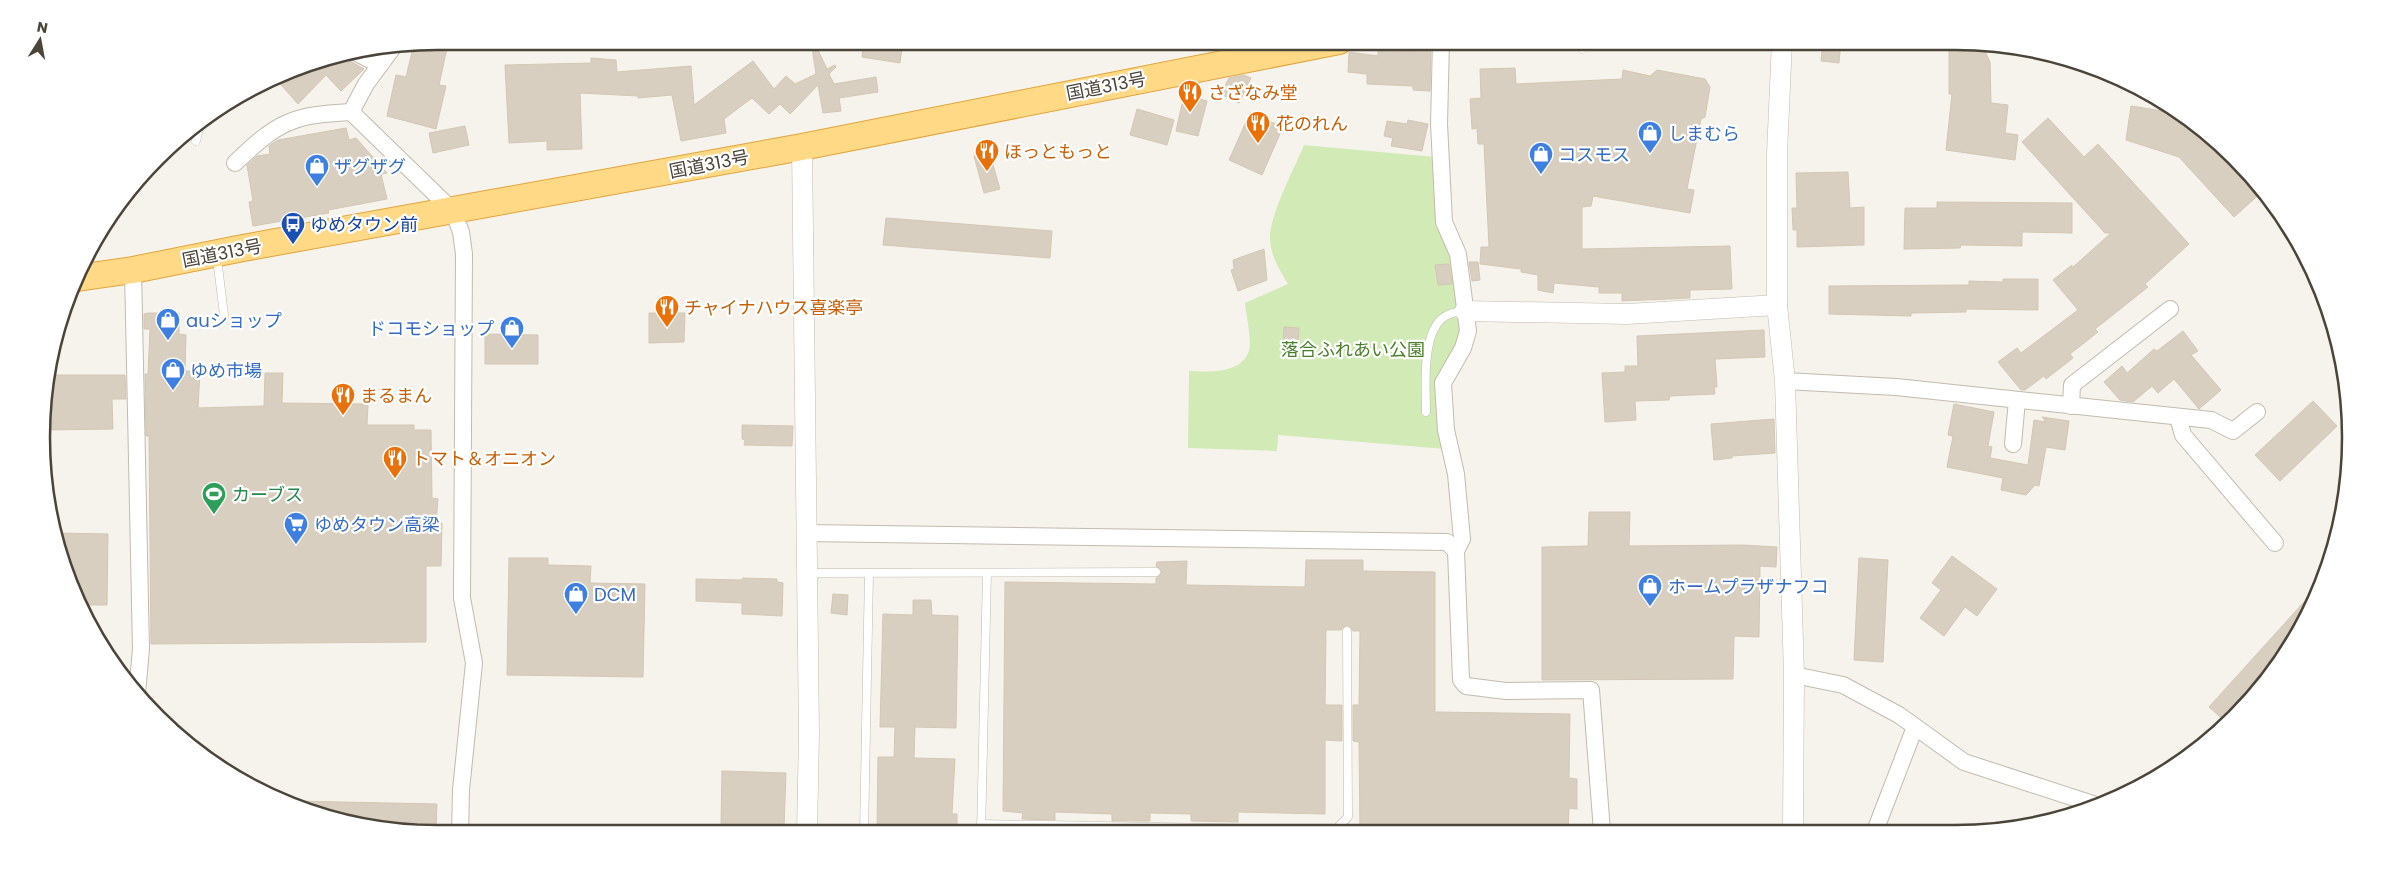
<svg xmlns="http://www.w3.org/2000/svg" width="2392" height="875" font-family="Poppins,'Noto Sans JP',sans-serif">
  <rect width="100%" height="100%" fill="#f6f3ec"/>
  <path fill="#d2eab5" d="M1304,145L1435,157L1462,326L1459,345L1440,378L1445,449L1278,435L1277,451L1188,448L1189,371C1209,372 1241,374 1249,351C1252,341 1246,314 1245,303L1288,284C1279,269 1270,255 1270,237C1270,214 1295,167 1304,145Z"/>
  <g fill="#d8cfc1" stroke="#d3c7b4">
    <path d="M864,41H903L900,63L862,57Z"/>
    <path d="M1823,41H1841L1839,63L1821,61Z"/>
    <path d="M1949,41L1982,45L1990,62L1991,103L2008,105L2005,133L2018,135L2015,160L1946,150L1952,94H1949Z"/>
    <path d="M425,42L447,48L439,85L446,86L436,129L387,116L396,75L406,77L414,44Z"/>
    <path d="M816,46L827,69L835,65L836,67L829,74L834,84L876,77L878,92L839,98L841,111L823,113L818,85L790,114L780,104L769,114L752,98L724,119L726,133L681,141L672,95L638,98V96L580,93L582,149L547,150V141L509,143L505,65L591,63V58L616,60L617,72L691,66L694,105L753,61L774,89L786,76L795,84L816,74L812,47Z"/>
    <path d="M1412,47L1431,48L1430,91L1413,90V86L1367,84V74L1348,72L1349,52L1378,56V50L1411,51Z"/>
    <path d="M344,54L343,58L348,63L350,61L364,69L341,91L326,75L298,104L275,78L286,71Z"/>
    <path d="M1515,68L1516,84L1622,79L1623,70L1650,76L1657,70L1705,79L1710,87L1705,117L1701,119L1687,189L1694,190L1690,213L1593,196L1591,206L1582,207V249L1730,246L1732,289L1690,290V298L1622,301V293H1599V287L1554,283L1553,293L1538,290V275L1521,272V269L1480,264L1481,247H1489L1484,144H1478L1477,128L1472,129L1470,99L1481,98L1480,69Z"/>
    <path d="M1244,75L1251,78L1239,103L1221,94L1229,78Z"/>
    <path d="M1184,95L1207,101L1198,136L1176,131Z"/>
    <path d="M2131,106L2182,114L2195,123L2252,176L2263,191L2234,217L2179,157L2126,140Z"/>
    <path d="M1137,109L1174,120L1167,145L1130,135Z"/>
    <path d="M1250,113L1283,127L1262,175L1229,160Z"/>
    <path d="M2048,118L2084,157L2098,144L2189,244L2145,284L2148,287L2095,329L2098,332L2070,354L2073,358L2046,379L2044,376L2025,390H2021L1998,362L2017,348L2021,353L2078,310L2053,280L2072,265V268L2111,233H2105L2022,142Z"/>
    <path d="M1408,120L1428,124L1422,151L1391,146L1393,138L1384,136L1387,121L1407,124Z"/>
    <path d="M465,126L469,145L433,153L429,133Z"/>
    <path d="M346,128L349,140L356,138L387,173L381,174L387,199L328,210L329,213L253,226L249,202L253,201L247,165L257,156L270,154L269,146L278,140Z"/>
    <path d="M989,151L1000,189L984,193L974,156Z"/>
    <path d="M1848,172L1850,208L1864,207V245L1797,247V230H1793L1792,208H1797L1796,173Z"/>
    <path d="M1937,202L2072,203V233L2022,232V246L1961,245L1960,248L1904,249L1905,208H1937Z"/>
    <path d="M886,218L1052,231L1050,258L883,245Z"/>
    <path d="M1264,249L1267,280L1238,291L1231,270L1234,269L1233,260Z"/>
    <path d="M1469,262H1478L1480,280L1472,281Z"/>
    <path d="M1449,264L1452,284L1438,285L1435,265Z"/>
    <path d="M2003,279H2038V310L1966,309V312L1911,313V316L1829,314V286L1969,285V281L2003,282Z"/>
    <path d="M148,313H179V334L186,335L185,371H200L198,408L264,406L265,373H283L282,403L368,404L367,425H414V430H431L432,498L438,499L436,523H442L441,566H426V642L151,644L149,436H146L145,374H148L150,329H144V314Z"/>
    <path d="M649,313H685L684,342L649,343Z"/>
    <path d="M1284,327L1299,328L1298,344L1283,343Z"/>
    <path d="M1764,330L1765,357L1715,359L1717,387H1714L1715,394L1670,396L1669,400L1635,401L1636,420L1605,422L1602,373L1625,372V366H1638L1637,336Z"/>
    <path d="M2183,331L2198,351L2191,355L2221,390L2199,409L2174,379L2158,393L2152,386L2133,402L2120,400L2104,382L2122,366L2127,373L2154,349L2157,351Z"/>
    <path d="M485,334L538,335V364H485Z"/>
    <path d="M48,375H125L126,399H112L113,429L43,430L45,386Z"/>
    <path d="M2313,401L2337,426L2280,481L2255,455Z"/>
    <path d="M1954,404L1994,412L1988,446L1992,447L1990,458L2028,465L2034,420L2046,422L2042,417L2069,421L2065,450L2046,447L2039,486L2035,485L2026,495L2001,490L2003,478L1947,467L1953,436L1948,435Z"/>
    <path d="M1774,419L1775,453L1732,456V458L1714,460L1711,424Z"/>
    <path d="M742,425L793,426L792,446L744,445L745,440L742,439Z"/>
    <path d="M1589,512H1630L1629,546L1743,545L1777,547L1776,567L1760,566L1759,637L1734,636L1733,679L1542,680V547L1588,546Z"/>
    <path d="M54,533L108,534L107,605H84Z"/>
    <path d="M1952,556L1997,589L1977,616L1965,607L1944,636L1920,618L1941,590L1932,583Z"/>
    <path d="M509,558H548V565L591,566L590,583L645,584L643,677L507,675Z"/>
    <path d="M1859,558L1888,560L1883,662L1854,660Z"/>
    <path d="M1306,560H1363V571L1435,572V712L1570,714L1569,778L1577,779V809L1569,808L1568,831L1360,832L1359,742L1353,741V705H1359L1360,631H1353L1347,625L1341,630H1326L1325,705H1342V741L1325,740V814L1238,812V822L1191,821V814L1150,813V821H1112V814L1055,812V820L1022,819L1023,813L1003,811L1005,582L1156,584V578L1162,572L1156,566L1157,562L1187,561L1186,585L1305,587Z"/>
    <path d="M743,578L777,579V582L783,583L782,616L742,614V603L696,601V579L742,580Z"/>
    <path d="M2313,592L2315,593L2298,636L2226,722L2209,707Z"/>
    <path d="M833,594L848,595L847,615L831,613Z"/>
    <path d="M913,600H931L932,615L958,616L956,728L915,727L914,758L955,759L952,814H957V833H877L878,757H894L895,727H880L883,614L913,615Z"/>
    <path d="M722,771L786,773L784,827H773V833H739V826L721,825Z"/>
    <path d="M293,801L437,804L436,827L371,825L335,820Z"/>
  </g>
  <g fill="none" stroke-linecap="round" stroke-linejoin="round">
    <defs>
      <g id="service">
        <path d="M1582,49L1583,41"/>
        <path d="M196,141L200,125"/>
        <path d="M217,258L224,315"/>
        <path d="M1426,412C1426,387 1420,324 1450,314C1454,312 1460,312 1465,311"/>
        <path d="M809,573L1156,572"/>
        <path d="M981,824L1335,830L1348,817L1347,631"/>
        <path d="M864,833L869,573"/>
        <path d="M981,833L987,573"/>
      </g>
      <g id="minor">
        <path d="M1441,41L1439,124L1444,222L1458,254L1468,331L1463,348L1443,383L1446,430L1456,474L1462,539L1456,551L1461,680L1466,686L1506,691L1591,690L1602,831"/>
        <path d="M394,46L366,84L351,112L453,211L461,232L464,254L462,598L474,663L461,790L460,834"/>
        <path d="M353,51L380,65"/>
        <path d="M235,163C278,122 291,115 351,112"/>
        <path d="M133,270L141,649L137,693"/>
        <path d="M1785,381L1896,387L2211,420L2233,431L2257,412"/>
        <path d="M2071,406L2072,385L2170,309"/>
        <path d="M2178,417L2183,435L2275,543"/>
        <path d="M2013,444L2017,400"/>
        <path d="M806,533L1447,542L1456,551"/>
        <path d="M1794,675L1843,685L1899,715L1964,762L2093,804"/>
        <path d="M1875,831L1915,727"/>
      </g>
      <g id="tertiary">
        <path d="M1782,41L1777,154V305L1785,381L1794,675L1793,831"/>
        <path d="M802,147L809,734L807,833"/>
        <path d="M1465,311L1627,314L1777,305"/>
      </g>
      <path id="trunk" d="M77,278L133,270L243,248L802,147L1339,41"/>
    </defs>
    <use href="#service" stroke="#c2bbae" stroke-width="9"/>
    <use href="#minor" stroke="#c2bbae" stroke-width="18"/>
    <use href="#tertiary" stroke="#c2bbae" stroke-width="21"/>
    <use href="#trunk" stroke="#e0a43c" stroke-width="28"/>
    <use href="#service" stroke="#fff" stroke-width="8"/>
    <use href="#minor" stroke="#fff" stroke-width="16"/>
    <use href="#tertiary" stroke="#fff" stroke-width="20"/>
    <use href="#trunk" stroke="#ffd985" stroke-width="26"/>
  </g>
  <defs>
    <symbol id="restaurant-pin" viewBox="-11 -11 22 30"><path d="M0 17L-7.5 6A9.5 9.5 0 1 1 7.5 6Z" fill="#e8710a" stroke="#fff"/><path d="M-5-6h1v4h1v-4h1v4h1v-4h1v5L-1.5 .5V6h-2V.5L-5-1ZM5-6V6H3V1.5H1.5Q1.5-4 5-6Z" fill="#fff"/></symbol>
    <symbol id="shop-pin" viewBox="-11 -11 22 30"><path d="M0 17L-7.5 6A9.5 9.5 0 1 1 7.5 6Z" fill="#3f7fe0" stroke="#fff"/><path d="M-5-2.5h2.3a2.7 3.5 0 0 1 5.4 0H5L5.5 6h-11ZM-1.5-2.5h3a1.5 2.3 0 0 0-3 0Z" fill="#fff"/></symbol>
    <symbol id="bus-pin" viewBox="-11 -11 22 30"><path d="M0 17L-7.5 6A9.5 9.5 0 1 1 7.5 6Z" fill="#1a4fb4" stroke="#fff"/><path d="M-5-6H5V4H4V6H2V4H-2V6H-4V4H-5ZM-3.5-4V0h7V-4ZM-3.5 1.2v1.5H-2V1.2ZM2 1.2v1.5H3.5V1.2Z" fill="#fff"/></symbol>
    <symbol id="stadium-pin" viewBox="-11 -11 22 30"><path d="M0 17L-7.5 6A9.5 9.5 0 1 1 7.5 6Z" fill="#2e9e5b" stroke="#fff"/><path d="M0-5a6.5 5 0 1 0 0 10a6.5 5 0 1 0 0-10ZM-3.5-1.8h7v3.6h-7Z" fill="#fff"/></symbol>
    <symbol id="supermarket-pin" viewBox="-11 -11 22 30"><path d="M0 17L-7.5 6A9.5 9.5 0 1 1 7.5 6Z" fill="#3f7fe0" stroke="#fff"/><path d="M-6-5.5h2.5l.6 2H6L4.5 2H-2.5L-4.4-4H-6ZM-1.5 3.2a1.3 1.3 0 1 0 .1 0ZM3 3.2a1.3 1.3 0 1 0 .1 0Z" fill="#fff"/></symbol>
  </defs>
  <g fill-rule="evenodd">
    <use href="#restaurant-pin" x="1176" y="78" width="28" height="38"/>
    <use href="#restaurant-pin" x="1244" y="109" width="28" height="38"/>
    <use href="#shop-pin" x="1636" y="119" width="28" height="38"/>
    <use href="#restaurant-pin" x="973" y="137" width="28" height="38"/>
    <use href="#shop-pin" x="1527" y="140" width="28" height="38"/>
    <use href="#shop-pin" x="303" y="152" width="28" height="38"/>
    <use href="#bus-pin" x="279" y="210" width="28" height="38"/>
    <use href="#restaurant-pin" x="653" y="293" width="28" height="38"/>
    <use href="#shop-pin" x="154" y="306" width="28" height="38"/>
    <use href="#shop-pin" x="498" y="314" width="28" height="38"/>
    <use href="#shop-pin" x="159" y="356" width="28" height="38"/>
    <use href="#restaurant-pin" x="329" y="381" width="28" height="38"/>
    <use href="#restaurant-pin" x="381" y="444" width="28" height="38"/>
    <use href="#stadium-pin" x="200" y="480" width="28" height="38"/>
    <use href="#supermarket-pin" x="282" y="510" width="28" height="38"/>
    <use href="#shop-pin" x="1636" y="572" width="28" height="38"/>
    <use href="#shop-pin" x="562" y="580" width="28" height="38"/>
  </g>
  <g text-anchor="middle" dominant-baseline="central" stroke-width="4.5" stroke-linejoin="round" paint-order="stroke">
    <g font-size="18" fill="#4b4439" stroke="#fff">
      <text transform="translate(1106 86) rotate(-11)">国道313号</text>
      <text transform="translate(709 164) rotate(-11)">国道313号</text>
      <text transform="translate(222 253) rotate(-11)">国道313号</text>
    </g>
    <g font-size="18" fill="#c56008" stroke="#fff" text-anchor="start">
      <text x="1208" y="92">さざなみ堂</text>
      <text x="1276" y="123">花のれん</text>
      <text x="1004" y="151">ほっともっと</text>
      <text x="684" y="307">チャイナハウス喜楽亭</text>
      <text x="360" y="395">まるまん</text>
      <text x="412" y="458">トマト＆オニオン</text>
    </g>
    <g font-size="18" fill="#366cbe" stroke="#fff" text-anchor="start">
      <text x="1668" y="133">しまむら</text>
      <text x="1558" y="154">コスモス</text>
      <text x="334" y="166">ザグザグ</text>
      <text x="186" y="320">auショップ</text>
      <text x="494" y="328" text-anchor="end">ドコモショップ</text>
      <text x="190" y="370">ゆめ市場</text>
      <text x="314" y="524">ゆめタウン高梁</text>
      <text x="1668" y="586">ホームプラザナフコ</text>
      <text x="594" y="594">DCM</text>
    </g>
    <g font-size="18" fill="#164399" stroke="#fff" text-anchor="start">
      <text x="310" y="224">ゆめタウン前</text>
    </g>
    <g font-size="18" fill="#4a7f2a" stroke="#fff">
      <text x="1353" y="349">落合ふれあい公園</text>
    </g>
    <g font-size="18" fill="#27864d" stroke="#fff" text-anchor="start">
      <text x="232" y="494">カーブス</text>
    </g>
  </g>
  <path d="M0 0H2392V875H0ZM437 50H1955A387 387 0 0 1 2342 437V438A387 387 0 0 1 1955 825H437A387 387 0 0 1 50 438V437A387 387 0 0 1 437 50Z" fill="#fff" fill-rule="evenodd"/>
  <path fill="none" stroke="#4b4439" stroke-width="2.5" d="M437 50H1955A387 387 0 0 1 2342 437V438A387 387 0 0 1 1955 825H437A387 387 0 0 1 50 438V437A387 387 0 0 1 437 50Z"/>
  <g transform="translate(40 40) rotate(11)" stroke="#ffffff" stroke-width="4" paint-order="stroke">
  <path d="M0-4L9 19L0 12L-9 19Z" fill="#4b4439"/>
  <text y="-8" font-size="14" font-weight="bold" text-anchor="middle" fill="#4b4439">N</text>
  </g>
</svg>
